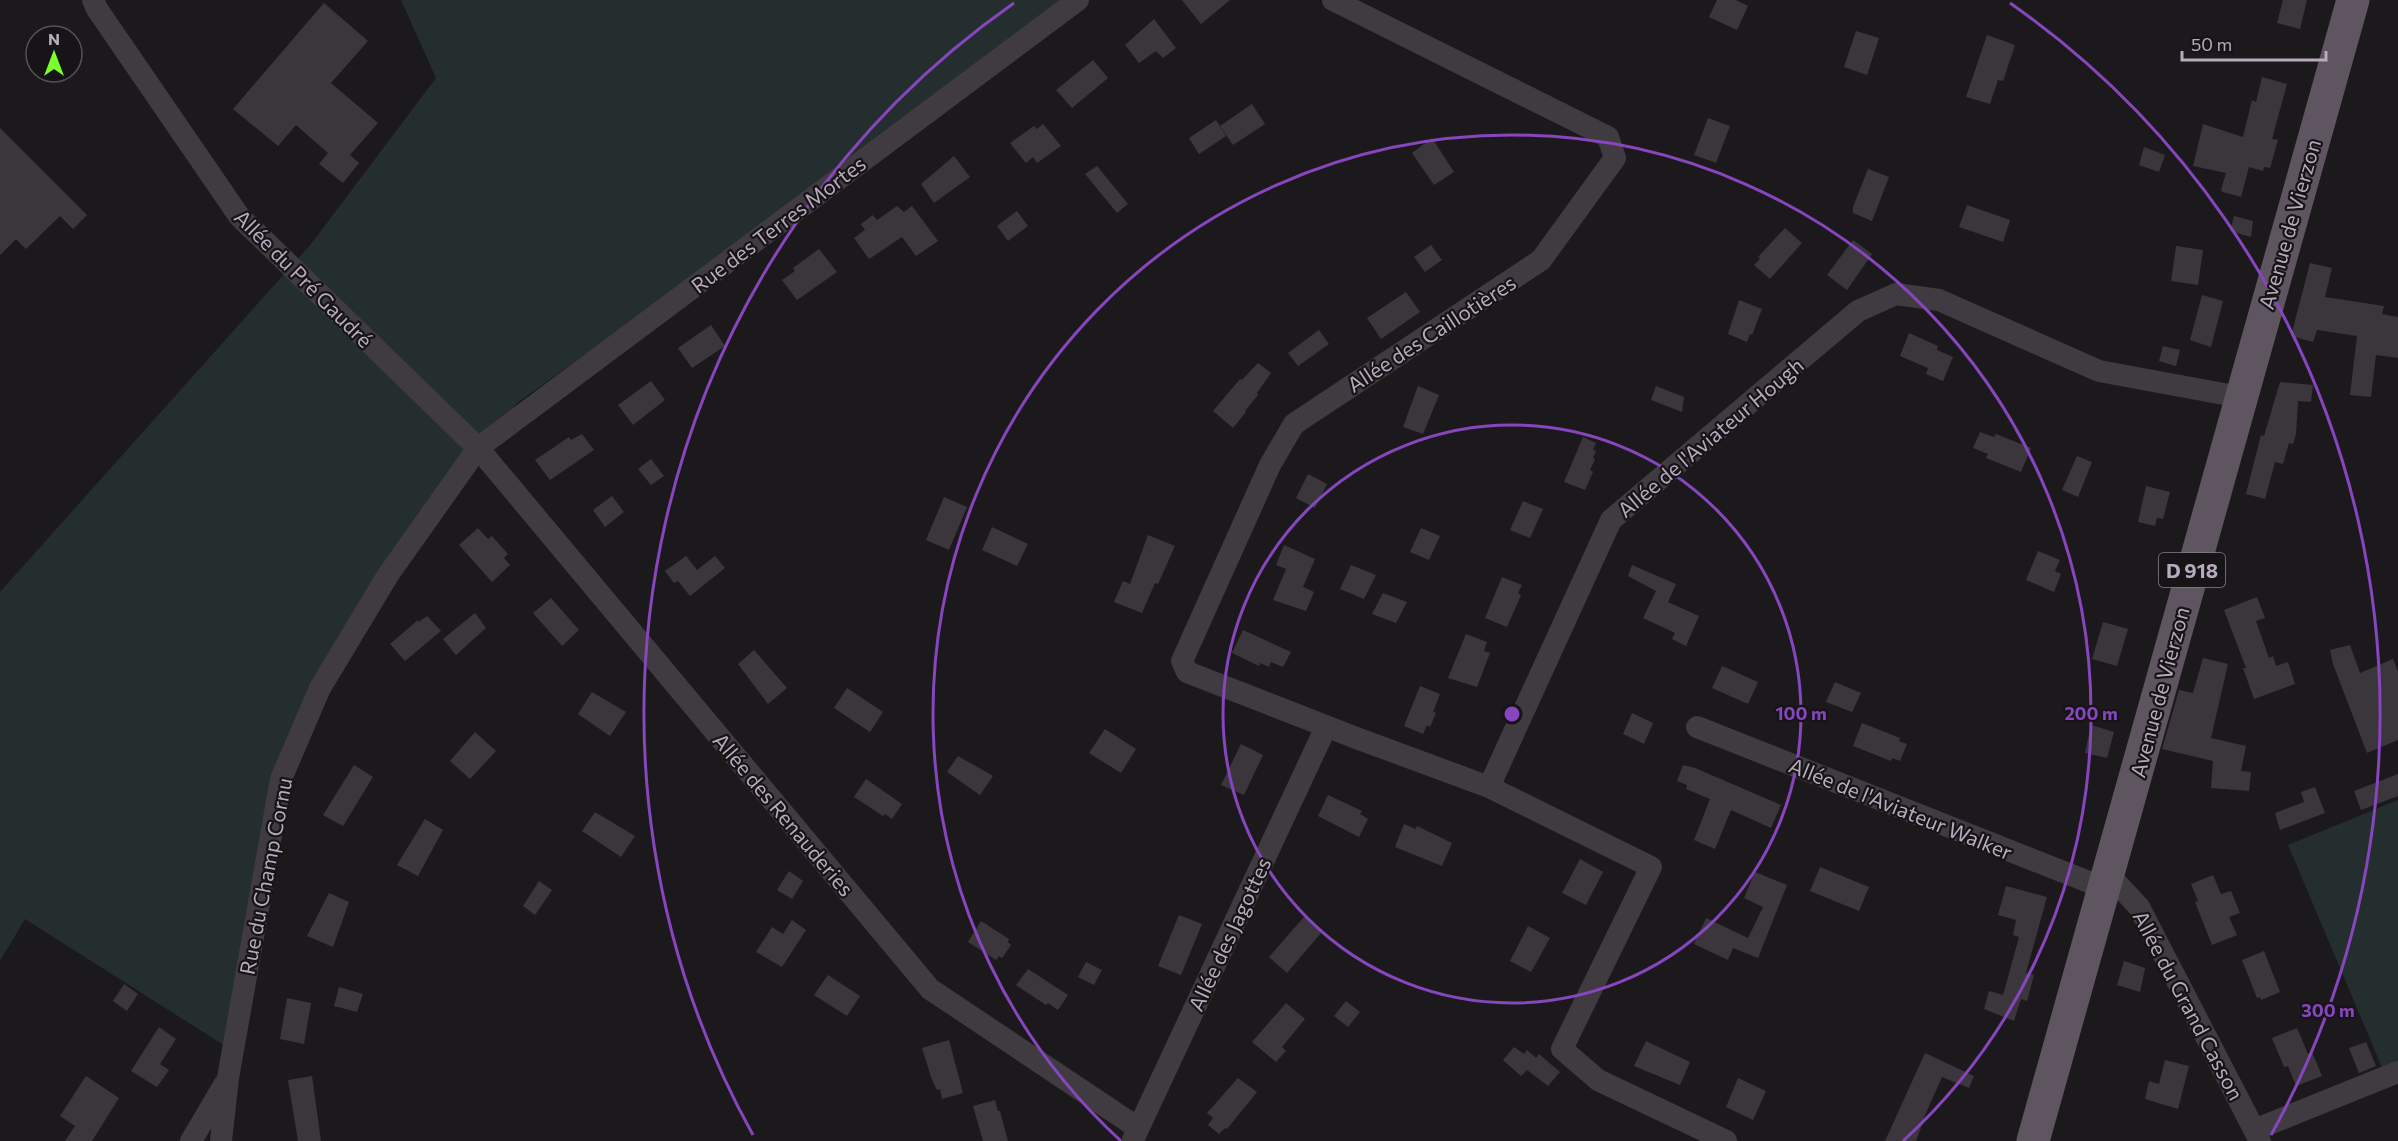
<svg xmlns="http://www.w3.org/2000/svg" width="2398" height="1141" font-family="Commissioner,sans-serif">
  <rect width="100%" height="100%" fill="#1c191c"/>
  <g fill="#242e2f">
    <path d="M401,0H1081L517,403L421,521L284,778L233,1051L25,919L0,961V592L311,244L436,78Z"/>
    <path d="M2398,800V1066L2384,1072L2288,845Z"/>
  </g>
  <g fill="#3b363b">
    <path d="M1182,0H1230L1201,24Z"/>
    <path d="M1717,0H1736L1748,6L1737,30L1709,17Z"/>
    <path d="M2283,0H2307L2300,29L2277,23Z"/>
    <path d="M324,3L368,41L331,83L378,123L350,155L359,163L343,183L319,164L328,153L296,125L278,146L233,109Z"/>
    <path d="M1154,19L1176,48L1163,58L1156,51L1139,63L1125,45Z"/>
    <path d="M1856,31L1879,38L1867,75L1844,67Z"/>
    <path d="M1987,35L2015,45L2003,81L1998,80L1990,104L1966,97Z"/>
    <path d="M1093,60L1108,78L1072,108L1056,90Z"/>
    <path d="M2262,77L2287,84L2272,139L2278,140L2270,168L2264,167L2263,171L2249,167L2241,197L2223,192L2221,190L2226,173L2193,166L2203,124L2243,137L2252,100L2256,102Z"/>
    <path d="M1252,104L1265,124L1233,145L1220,126Z"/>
    <path d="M1708,118L1730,126L1716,163L1694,155Z"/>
    <path d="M1216,120L1226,136L1199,154L1189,138Z"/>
    <path d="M1043,124L1061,146L1037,163L1033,157L1026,163L1010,143L1034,126L1037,129Z"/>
    <path d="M0,128L87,215L73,229L60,216L26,249L16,239L0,255Z"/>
    <path d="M1432,138L1454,172L1434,185L1412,153Z"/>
    <path d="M2144,147L2165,155L2159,172L2139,165Z"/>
    <path d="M954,156L970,177L934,203L921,184Z"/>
    <path d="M1097,166L1128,204L1117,213L1085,174Z"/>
    <path d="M1868,169L1889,177L1872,221L1853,213V207Z"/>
    <path d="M1967,205L2010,220L2003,242L1959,227Z"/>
    <path d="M897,206L904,212L912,206L938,241L916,256L902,237L869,259L854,238L865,230L861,224L873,215L877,220Z"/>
    <path d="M1017,211L1028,226L1008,241L997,226Z"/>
    <path d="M2234,216L2253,221L2251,237L2230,231Z"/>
    <path d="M1785,228L1802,243L1770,279L1754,265L1760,259L1758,257Z"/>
    <path d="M1853,240L1872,254L1847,290L1827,275Z"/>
    <path d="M1431,245L1442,260L1425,272L1414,257Z"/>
    <path d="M2176,246L2203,250L2198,285L2171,281Z"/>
    <path d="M819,249L837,272L797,300L782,280L795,271L793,268Z"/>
    <path d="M2310,263L2332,268L2325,297L2384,306L2382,314L2398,317V358L2376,355L2371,397L2350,395L2357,336L2317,330L2313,342L2291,336Z"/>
    <path d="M1406,292L1420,312L1381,339L1367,318Z"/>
    <path d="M2202,295L2223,301L2211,347L2190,340Z"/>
    <path d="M1739,300L1762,309L1752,335L1750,334L1747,342L1728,334Z"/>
    <path d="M711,325L725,346L692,368L678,348Z"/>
    <path d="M1319,330L1329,344L1298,366L1288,353Z"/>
    <path d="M1909,333L1938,346L1937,350L1953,357L1943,381L1926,374L1928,368L1900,356Z"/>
    <path d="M2163,346L2180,350L2176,366L2159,361Z"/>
    <path d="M1258,363L1271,373L1257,393L1258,395L1245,411L1246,412L1233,428L1213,411L1240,379L1242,380Z"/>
    <path d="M651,381L665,400L633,425L618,405Z"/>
    <path d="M2280,382L2313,385L2311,402L2298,401L2296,434L2293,444L2289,443L2283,464L2275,462L2265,499L2246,494L2261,435L2264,436Z"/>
    <path d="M1418,386L1439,395L1423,434L1403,427Z"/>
    <path d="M1656,386L1684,397L1682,412L1651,400Z"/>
    <path d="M1980,432L1994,437L1996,434L2031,448L2021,472L1986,458L1988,454L1973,448Z"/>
    <path d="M582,434L594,450L550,480L535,460L569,437L571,440Z"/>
    <path d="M1583,437L1596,443L1593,450L1596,451L1593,458L1595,459L1590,470L1593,472L1585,490L1564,482Z"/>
    <path d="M2077,456L2092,462L2078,497L2062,490Z"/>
    <path d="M651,459L664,476L651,485L638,469Z"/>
    <path d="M1308,474L1327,484L1315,508L1296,498Z"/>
    <path d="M2146,486L2170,492L2163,519L2157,518L2155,526L2138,522Z"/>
    <path d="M612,496L624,512L605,527L593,510Z"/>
    <path d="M944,497L967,507L949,550L926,540Z"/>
    <path d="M1523,501L1543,509L1530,538L1510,530Z"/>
    <path d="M992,527L1028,544L1017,566L982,550Z"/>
    <path d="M478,528L488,539L492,536L508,554L504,558L510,565L492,582L459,545Z"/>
    <path d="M1421,528L1440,536L1429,560L1410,552Z"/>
    <path d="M1148,535L1175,546L1158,584L1155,583L1142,613L1114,602L1123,581L1130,584Z"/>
    <path d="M1284,545L1315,559L1303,587L1314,592L1306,611L1273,600L1286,569L1276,565Z"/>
    <path d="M2038,551L2060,560L2055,571L2061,574L2054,592L2026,580Z"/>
    <path d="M686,556L697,570L715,556L725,568L690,596L678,581L674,583L665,571Z"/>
    <path d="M1351,565L1376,575L1364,599L1340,589Z"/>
    <path d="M1632,565L1676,584L1668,602L1699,616L1686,646L1672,639L1675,633L1643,618L1656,591L1628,576Z"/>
    <path d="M1502,577L1522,585L1518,593L1521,595L1507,627L1485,618Z"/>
    <path d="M1383,593L1407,602L1396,623L1372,614Z"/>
    <path d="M2257,597L2265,618L2256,621L2269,658L2273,656L2276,666L2288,662L2295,684L2254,699L2243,668H2246L2224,610Z"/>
    <path d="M551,598L579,630L562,646L533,613Z"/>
    <path d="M475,613L486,628L456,655L443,639Z"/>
    <path d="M427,616L441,631L405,661L390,644L418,620L419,622Z"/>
    <path d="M2103,622L2128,629L2117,666L2092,659Z"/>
    <path d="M1243,630L1291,652L1283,667L1271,662L1269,667L1260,663L1259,666L1232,653Z"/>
    <path d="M1466,634L1487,642L1484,651L1490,653L1477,687L1448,678Z"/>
    <path d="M2350,645L2360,673L2393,659L2398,672V740L2367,753L2333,664L2330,650Z"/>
    <path d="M754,650L787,688L768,704L738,664Z"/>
    <path d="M2203,658L2228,664L2211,738L2246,746L2241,771L2251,772L2249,791L2211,788L2213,761L2162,749L2179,690L2193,693Z"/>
    <path d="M1722,666L1758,682L1748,704L1712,688Z"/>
    <path d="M1835,682L1861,693L1852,712L1826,702Z"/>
    <path d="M1420,686L1440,694L1433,712L1436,713L1430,727L1427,725L1423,734L1404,726Z"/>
    <path d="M847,688L883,712L870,732L834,708Z"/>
    <path d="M592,692L626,712L610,736L578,714Z"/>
    <path d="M1632,713L1653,723L1644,744L1623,734Z"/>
    <path d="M1862,723L1900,738L1899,741L1907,744L1900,761L1892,758L1891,761L1853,746Z"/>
    <path d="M2091,725L2114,732L2107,758L2085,753Z"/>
    <path d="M1105,729L1136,749L1121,773L1089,753Z"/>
    <path d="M475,732L496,751L470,779L450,761Z"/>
    <path d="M1241,744L1263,755L1244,795L1221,785Z"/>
    <path d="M958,756L993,776L980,795L947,772Z"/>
    <path d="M354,765L373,777L343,826L323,815Z"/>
    <path d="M1683,765L1695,768L1781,805L1771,828L1731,810L1715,849L1694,840L1710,799L1686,789L1687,785L1677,781Z"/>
    <path d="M2398,774V796L2361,810L2354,791Z"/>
    <path d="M866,779L902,804L892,819L885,814L883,816L854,797Z"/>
    <path d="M2315,787L2325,813L2280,830L2275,813L2304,802L2301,792Z"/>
    <path d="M1328,795L1362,811L1360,814L1368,819L1359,837L1318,816Z"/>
    <path d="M595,812L635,836L621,857L582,831Z"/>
    <path d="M425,819L443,830L418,876L397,865Z"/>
    <path d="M1404,824L1416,829L1417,826L1452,843L1442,866L1395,847Z"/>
    <path d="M1580,859L1603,872L1586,905L1562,893Z"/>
    <path d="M1820,867L1869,887L1859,911L1810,891Z"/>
    <path d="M789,871L803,881L792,899L777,890Z"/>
    <path d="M1755,872L1787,885L1758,958L1733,948L1728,960L1694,944L1706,918L1748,938L1763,907L1744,898Z"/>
    <path d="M2213,875L2221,894L2231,891L2240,913L2229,917L2237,935L2212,945L2195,902L2198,901L2191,884Z"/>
    <path d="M539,881L552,890L535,915L523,906Z"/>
    <path d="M2006,886L2047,897L2026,973L2034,975L2027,1001L2021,999L2014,1021L1984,1009L1989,991L2003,995L2019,937L2013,935L2016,920L1998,915Z"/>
    <path d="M329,893L349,902L333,947L307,936Z"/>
    <path d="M1179,915L1202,924L1181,975L1158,966Z"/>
    <path d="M1304,917L1321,933L1287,973L1269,957Z"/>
    <path d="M792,920L806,930L782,967L756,952L772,927L783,934Z"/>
    <path d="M981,921L1009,939L1008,942L1011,945L1002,958L999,956L996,960L968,942Z"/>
    <path d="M1528,926L1550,938L1531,972L1510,961Z"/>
    <path d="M2264,951L2280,992L2261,1000L2260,997L2257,998L2242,960Z"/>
    <path d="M2124,961L2145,968L2140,992L2117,985Z"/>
    <path d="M1086,962L1102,970L1094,985L1078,977Z"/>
    <path d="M1028,969L1068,995L1058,1010L1048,1003L1046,1005L1016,985Z"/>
    <path d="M828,975L860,996L847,1016L814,995Z"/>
    <path d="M124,984L138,994L127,1011L113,1001Z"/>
    <path d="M339,987L363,994L357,1012L334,1006Z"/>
    <path d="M287,998L311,1003L304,1044L280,1039Z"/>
    <path d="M1346,1001L1360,1012L1348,1027L1334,1016Z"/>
    <path d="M1286,1003L1305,1019L1282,1047L1286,1051L1276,1062L1252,1042Z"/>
    <path d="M159,1027L176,1039L160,1064L169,1070L157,1087L131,1071Z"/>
    <path d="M2297,1028L2308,1054L2312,1052L2322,1076L2296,1086L2288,1066L2284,1067L2272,1038Z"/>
    <path d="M949,1040L963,1093L942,1099L940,1089L937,1090L932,1080L922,1048Z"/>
    <path d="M1646,1041L1690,1062L1680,1085L1634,1066Z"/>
    <path d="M2366,1042L2376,1066L2359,1073L2349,1048Z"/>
    <path d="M1514,1047L1524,1054L1527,1050L1536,1058L1539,1054L1560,1072L1548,1086L1527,1070L1521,1076L1503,1060Z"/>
    <path d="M1925,1053L1974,1076L1969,1088L1942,1077L1922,1122H1923L1916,1141H1885Z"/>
    <path d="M2165,1060L2189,1066L2178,1109L2145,1099L2149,1081L2159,1084Z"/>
    <path d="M86,1076L119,1098L92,1141H65L75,1126L60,1116Z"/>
    <path d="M312,1076L321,1141H298L288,1080Z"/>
    <path d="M1238,1078L1257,1092L1227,1129L1225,1128L1219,1134L1208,1125L1213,1118L1207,1113Z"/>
    <path d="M1738,1078L1766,1091L1753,1120L1726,1107Z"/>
    <path d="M995,1100L998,1111H1000L1008,1141H983L973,1106Z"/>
  </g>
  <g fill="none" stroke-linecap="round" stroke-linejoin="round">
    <g stroke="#403a41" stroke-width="22">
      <path d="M93,0L97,9L239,216L478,448L930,989L1138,1128"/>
      <path d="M1333,0L1608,137L1615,158L1541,260L1294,424L1270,465L1182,661L1187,672L1359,739L1489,787L1611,520L1858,311L1896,294L1939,300L2099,371L2240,397"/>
      <path d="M1697,727L2104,888"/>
      <path d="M1489,787L1651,867L1562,1049L1598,1080L1726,1141"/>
      <path d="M2109,875L2139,907L2260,1141"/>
      <path d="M2254,1130L2398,1072"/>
      <path d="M1133,1140L1326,727"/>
      <path d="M191,1141L224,1085"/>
      <path d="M221,1141L228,1078L281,779L320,688L388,575L478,448L1078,0"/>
    </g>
    <path stroke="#5e5560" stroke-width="33" d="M2033,1141L2353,0"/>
  </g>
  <g fill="none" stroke="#8745be" stroke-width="3">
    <circle cx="1512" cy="714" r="289"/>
    <path d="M1121 1141A579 579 0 1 1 1903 1141"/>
    <path d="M753 1135A868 868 0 0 1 1014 3M2010 3A868 868 0 0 1 2271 1135"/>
  </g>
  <g text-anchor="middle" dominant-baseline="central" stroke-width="4.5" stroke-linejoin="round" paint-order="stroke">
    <rect fill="#171417" stroke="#867d8a" stroke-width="1.5" x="2159" y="553" width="66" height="34" rx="4.5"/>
    <g font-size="20" font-weight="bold" fill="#b6aabc">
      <text x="2192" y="570">D 918</text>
    </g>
    <g font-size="21" fill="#b6aabc" stroke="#171417">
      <text transform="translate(778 224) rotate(-37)">Rue des Terres Mortes</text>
      <text transform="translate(2289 224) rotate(-74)">Avenue de Vierzon</text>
      <text transform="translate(304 278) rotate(45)">Allée du Pré Gaudré</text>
      <text transform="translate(1431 333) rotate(-33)">Allée des Caillotières</text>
      <text transform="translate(1710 437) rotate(-40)">Allée de l'Aviateur Hough</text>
      <text transform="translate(2159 692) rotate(-75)">Avenue de Vierzon</text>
      <text transform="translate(1901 808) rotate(22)">Allée de l'Aviateur Walker</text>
      <text transform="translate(784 814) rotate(50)">Allée des Renauderies</text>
      <text transform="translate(265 876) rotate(-79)">Rue du Champ Cornu</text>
      <text transform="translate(1229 934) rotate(-65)">Allée des Jagottes</text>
      <text transform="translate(2189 1005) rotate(62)">Allée du Grand Casson</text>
    </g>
  </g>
  <circle cx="1512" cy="714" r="9" fill="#8745be" stroke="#171417" stroke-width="3"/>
  <g font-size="18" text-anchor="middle" font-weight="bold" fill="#8745be" stroke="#171417" stroke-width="4.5" stroke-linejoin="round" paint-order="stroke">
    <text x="1801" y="720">100 m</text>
    <text x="2091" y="720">200 m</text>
    <text x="2328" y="1017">300 m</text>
  </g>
  <g transform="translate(54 54)"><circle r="28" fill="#171417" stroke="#575059" stroke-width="1.5"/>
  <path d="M0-4.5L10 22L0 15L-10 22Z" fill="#78ff2d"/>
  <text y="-9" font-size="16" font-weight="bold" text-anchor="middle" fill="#b6aabc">N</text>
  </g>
  <path d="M2182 51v9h144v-9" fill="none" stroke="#b6aabc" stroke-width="3"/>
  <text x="2191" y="51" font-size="18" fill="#b6aabc" stroke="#171417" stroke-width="4.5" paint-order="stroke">50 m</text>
</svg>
